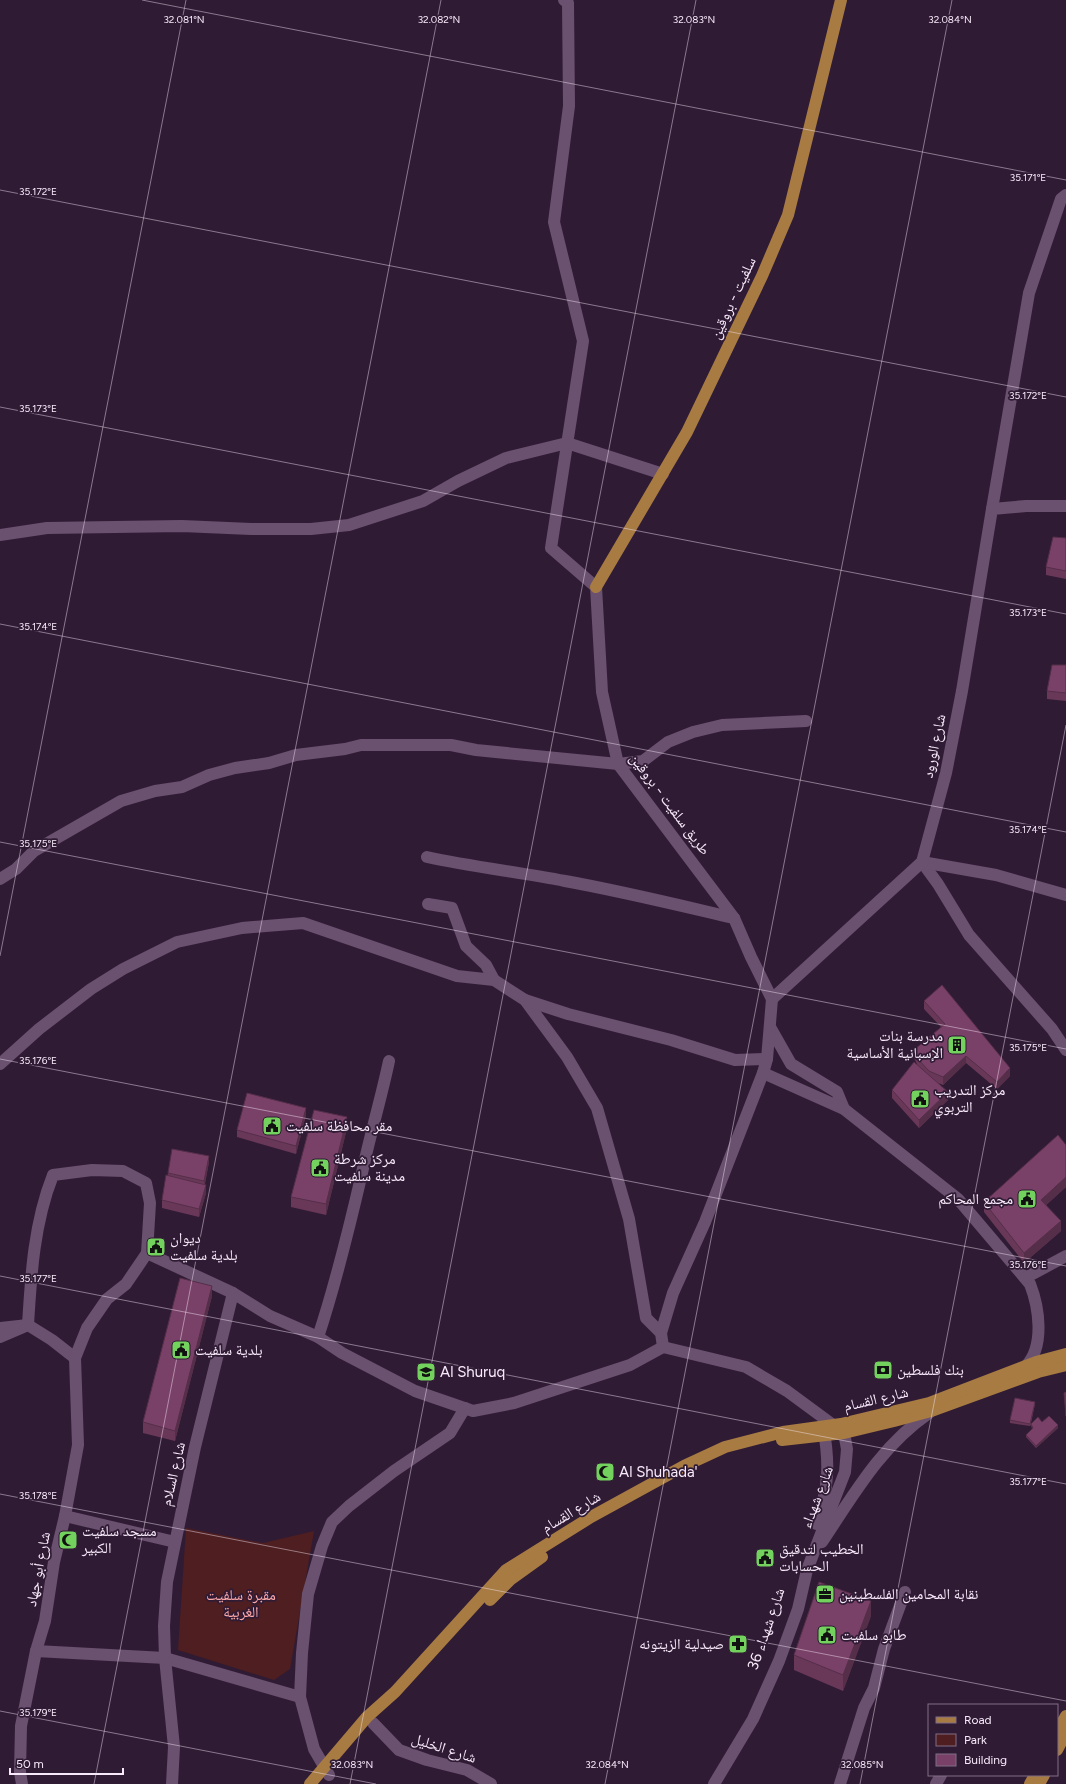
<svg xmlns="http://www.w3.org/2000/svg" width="1066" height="1784" font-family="Figtree,'Noto Naskh Arabic',sans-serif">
  <rect width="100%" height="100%" fill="#301b35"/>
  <path fill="#4e1e20" d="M186,1528L263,1543L314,1531L290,1669L274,1680L178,1650Z"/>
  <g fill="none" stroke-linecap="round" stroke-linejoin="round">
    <g stroke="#6a516f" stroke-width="12">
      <path d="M564,0L568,3L569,106L554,222L583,341L551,548L596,587L602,692L618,764L734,918L751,957L772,999"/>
      <path d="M992,509L1029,293L1061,199L1066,195"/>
      <path d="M0,535L47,528L182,526L251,529H311L349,525L423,501L458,481L506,458L567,443L663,474"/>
      <path d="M427,857C473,867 519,872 565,881C621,891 678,905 734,918"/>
      <path d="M922,862L938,884L969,935L1052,1029L1066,1050"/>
      <path d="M922,862L996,875L1066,895"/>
      <path d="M0,879L16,869L34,851L121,801L155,791L182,787L209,775L235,768L269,763L296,755L345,749L361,745H451L476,750L618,764L643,761L668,742L693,732L722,725L806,721"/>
      <path d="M428,904L452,908L466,946L486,965L494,980"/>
      <path d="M772,999L922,862L946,773L962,691L992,509L1026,506H1066"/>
      <path d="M525,1000L567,1057L597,1108L629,1219L646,1318L661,1333L663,1347"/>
      <path d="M770,1027L791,1064L837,1092L844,1109"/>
      <path d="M0,1064L39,1029L91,989L123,969L177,942L242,928L303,923L457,976L494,980L525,1000L568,1014L671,1040L735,1060L767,1059"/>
      <path d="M763,1073L844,1109L958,1199L1030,1284C1039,1307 1045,1346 1026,1366"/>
      <path d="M147,1253L233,1293L270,1316L318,1337L342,1353L415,1391L473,1411L514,1403L630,1365L663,1347L746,1367L787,1391L844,1433L847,1449L845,1472L807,1570L798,1609L779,1661L753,1719L714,1784"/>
      <path d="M1025,1278L1066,1256"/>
      <path d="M0,1328L28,1325L52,1340L75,1358"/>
      <path d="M661,1333L673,1293L705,1222L763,1073L767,1059L772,999"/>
      <path d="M0,1337L28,1325C31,1274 34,1223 53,1175L92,1170L123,1171L146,1183L150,1203L147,1253L126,1284L107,1299L87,1328L75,1358L78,1445L65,1516L54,1562L45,1621L36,1651L21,1726L20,1772L22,1784"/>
      <path d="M318,1337C336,1283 349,1229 362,1173C370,1135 381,1099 389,1061"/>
      <path d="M65,1516L175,1542"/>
      <path d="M816,1524C829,1489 830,1463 823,1426"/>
      <path d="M822,1542C854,1494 881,1446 929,1413"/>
      <path d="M36,1651L165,1658L300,1697"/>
      <path d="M373,1723L399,1750L427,1760L467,1770L491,1784"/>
      <path d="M329,1775L314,1749L300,1697L302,1653L308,1594L322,1546L332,1522L349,1506L394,1471L450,1433L465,1408"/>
      <path d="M172,1784L174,1747L165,1658L164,1626L167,1582L195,1447L233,1293"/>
      <path d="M840,1784L864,1708L874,1688L884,1649L905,1592"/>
      <path d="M936,1784L941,1775"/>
    </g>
    <g stroke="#a77b42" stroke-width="12">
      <path d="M596,587L687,432L762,276L788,215L841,0"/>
      <path d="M782,1440L844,1433L894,1421L931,1411L1038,1372L1066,1365"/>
      <path d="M490,1600L510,1580L542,1557"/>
      <path d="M1057,1732L1066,1716"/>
      <path d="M1057,1750L1066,1733"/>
      <path d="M310,1784L367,1717L395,1692L506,1570L591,1517L684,1466L725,1447L783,1432L841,1424L929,1403L1036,1362L1066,1354"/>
      <path d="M1030,1784L1035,1775"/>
      <path d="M1039,1784L1044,1775"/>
    </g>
  </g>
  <g fill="#693859">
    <path d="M1066,538V579L1046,575V567Z"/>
    <path d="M1066,665V701L1047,699V691Z"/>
    <path d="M924,1001L1010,1076L997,1089L966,1063L943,1085L938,1083L948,1100L919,1128L892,1098V1090L917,1064L914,1058V1050L941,1027L924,1009Z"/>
    <path d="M306,1115L296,1154L237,1137V1130Z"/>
    <path d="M347,1128L326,1215L291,1207V1197Z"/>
    <path d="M1066,1145V1187L1046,1205L1061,1231L1024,1263L984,1212V1202Z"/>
    <path d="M209,1162L205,1184L206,1193L199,1217L162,1208V1200L168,1173Z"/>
    <path d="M212,1296L175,1441L143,1433V1422Z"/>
    <path d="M1035,1404L1031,1423L1042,1422L1058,1428L1036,1448L1026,1437V1435L1032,1429L1031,1425L1030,1426L1010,1423V1420Z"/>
    <path d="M871,1616L843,1691L794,1670V1655Z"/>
  </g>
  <g fill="#552e49">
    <path d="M966,1056V1063L943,1085V1077Z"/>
    <path d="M1010,1068V1076L997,1089V1082Z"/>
    <path d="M948,1092V1100L919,1128V1120Z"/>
    <path d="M306,1108V1115L296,1154V1146Z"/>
    <path d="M347,1117V1128L326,1215V1204Z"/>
    <path d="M209,1156V1162L204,1186V1181Z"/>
    <path d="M1066,1177V1187L1041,1210V1200Z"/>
    <path d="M206,1185V1193L199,1217V1209Z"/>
    <path d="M1061,1221V1231L1024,1263V1253Z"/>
    <path d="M212,1286V1296L175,1441V1431Z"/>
    <path d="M1058,1425V1428L1036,1448V1446Z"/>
    <path d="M871,1601V1616L843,1691V1675Z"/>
  </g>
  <g fill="#7a4168" stroke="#552e49">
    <path d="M1053,537L1066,538V571L1046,567Z"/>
    <path d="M1052,665H1066V693L1047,691Z"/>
    <path d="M942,985L1010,1068L997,1082L966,1056L943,1077L929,1071L918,1059L914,1050L945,1024L924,1001Z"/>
    <path d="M914,1062L948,1092L919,1120L892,1090Z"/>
    <path d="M247,1093L306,1108L296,1146L237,1130Z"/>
    <path d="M314,1110L347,1117L326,1204L291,1197Z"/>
    <path d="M1058,1135L1066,1145V1177L1041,1200L1061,1221L1024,1253L984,1202Z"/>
    <path d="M172,1149L209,1156L204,1181L168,1173Z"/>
    <path d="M166,1175L206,1185L199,1209L162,1200Z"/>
    <path d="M180,1278L212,1286L175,1431L143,1422Z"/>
    <path d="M1066,1392V1416L1064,1393Z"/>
    <path d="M1015,1398L1035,1402L1030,1424L1010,1420Z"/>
    <path d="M1049,1416L1058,1425L1036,1446L1026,1435L1033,1428L1031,1424L1038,1417L1042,1422Z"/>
    <path d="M819,1582L871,1601L843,1675L794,1655Z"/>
  </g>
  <path fill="none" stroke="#f8eafb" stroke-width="1" stroke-opacity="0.45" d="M142,0L1066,180M0,190L1066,397M0,407L1066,614M0,624L1066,832M0,842L1066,1049M0,956L186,0M0,1059L1066,1266M0,1276L1066,1484M0,1494L1066,1701M0,1711L376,1784M94,1784L441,0M350,1784L696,0M605,1784L952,0M860,1784L1066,725"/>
  <defs>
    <symbol id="building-square" viewBox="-11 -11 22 22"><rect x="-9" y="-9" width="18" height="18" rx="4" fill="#73d25d" stroke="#301b35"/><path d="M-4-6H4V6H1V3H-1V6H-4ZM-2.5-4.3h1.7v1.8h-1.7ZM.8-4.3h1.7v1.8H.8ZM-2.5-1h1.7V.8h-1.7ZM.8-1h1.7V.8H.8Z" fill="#111"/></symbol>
    <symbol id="civic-square" viewBox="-11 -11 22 22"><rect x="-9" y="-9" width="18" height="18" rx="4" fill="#73d25d" stroke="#301b35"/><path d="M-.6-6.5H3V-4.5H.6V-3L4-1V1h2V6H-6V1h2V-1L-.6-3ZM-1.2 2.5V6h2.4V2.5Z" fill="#111"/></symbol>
    <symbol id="bank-square" viewBox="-11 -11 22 22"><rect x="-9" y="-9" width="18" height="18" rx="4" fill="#73d25d" stroke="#301b35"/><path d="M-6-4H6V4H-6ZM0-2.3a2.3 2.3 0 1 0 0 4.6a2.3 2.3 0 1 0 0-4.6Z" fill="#111"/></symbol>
    <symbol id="school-square" viewBox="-11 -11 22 22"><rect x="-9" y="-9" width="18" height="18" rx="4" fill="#73d25d" stroke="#301b35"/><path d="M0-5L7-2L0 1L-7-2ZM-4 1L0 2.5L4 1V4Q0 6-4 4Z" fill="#111"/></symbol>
    <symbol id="mosque-square" viewBox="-11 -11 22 22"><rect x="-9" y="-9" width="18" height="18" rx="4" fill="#73d25d" stroke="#301b35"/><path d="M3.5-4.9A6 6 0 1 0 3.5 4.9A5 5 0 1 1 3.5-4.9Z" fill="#111"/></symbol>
    <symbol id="office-square" viewBox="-11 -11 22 22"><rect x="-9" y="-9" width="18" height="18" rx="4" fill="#73d25d" stroke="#301b35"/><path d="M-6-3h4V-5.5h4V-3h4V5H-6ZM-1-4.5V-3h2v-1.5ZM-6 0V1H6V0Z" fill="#111"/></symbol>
    <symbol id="pharmacy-square" viewBox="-11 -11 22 22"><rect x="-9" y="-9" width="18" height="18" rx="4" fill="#73d25d" stroke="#301b35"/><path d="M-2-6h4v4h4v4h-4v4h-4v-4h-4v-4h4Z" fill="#111"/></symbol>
  </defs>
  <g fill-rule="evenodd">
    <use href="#building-square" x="946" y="1034" width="22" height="22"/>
    <use href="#civic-square" x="909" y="1088" width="22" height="22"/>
    <use href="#civic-square" x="261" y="1115" width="22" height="22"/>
    <use href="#civic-square" x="309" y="1157" width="22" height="22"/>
    <use href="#civic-square" x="1016" y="1188" width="22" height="22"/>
    <use href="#civic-square" x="145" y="1236" width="22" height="22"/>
    <use href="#civic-square" x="170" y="1339" width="22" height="22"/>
    <use href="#bank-square" x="872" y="1359" width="22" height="22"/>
    <use href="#school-square" x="415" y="1361" width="22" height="22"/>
    <use href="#mosque-square" x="594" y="1461" width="22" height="22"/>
    <use href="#mosque-square" x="57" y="1529" width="22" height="22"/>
    <use href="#civic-square" x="754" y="1547" width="22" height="22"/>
    <use href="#office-square" x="814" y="1583" width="22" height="22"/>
    <use href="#civic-square" x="816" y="1624" width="22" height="22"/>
    <use href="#pharmacy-square" x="727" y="1633" width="22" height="22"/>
  </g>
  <g text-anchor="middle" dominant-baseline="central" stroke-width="3.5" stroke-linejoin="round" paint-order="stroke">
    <g font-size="15" fill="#f8eafb" stroke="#301b35">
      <text transform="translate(733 298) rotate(-65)">سلفيت - بروقين</text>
      <text transform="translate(934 746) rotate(-78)">شارع الورود</text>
      <text transform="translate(670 804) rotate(53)">طريق سلفيت - بروقين</text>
      <text transform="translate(876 1399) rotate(-13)">شارع القسام</text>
      <text transform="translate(173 1474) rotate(-77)">شارع السلام</text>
      <text transform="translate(817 1497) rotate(-69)">شارع شهداء</text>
      <text transform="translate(571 1512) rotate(-31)">شارع القسام</text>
      <text transform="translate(38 1569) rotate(-79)">شارع أبو جهاد</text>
      <text transform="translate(766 1629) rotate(-71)">شارع شهداء 36</text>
      <text transform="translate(444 1748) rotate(18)">شارع الخليل</text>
    </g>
    <g font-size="15" fill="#f8eafb" stroke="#301b35" text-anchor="start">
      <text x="943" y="1036" text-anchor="end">مدرسة بنات<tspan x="943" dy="17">الإسبانية الأساسية</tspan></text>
      <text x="934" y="1090">مركز التدريب<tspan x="934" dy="17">التربوي</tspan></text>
      <text x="286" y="1126">مقر محافظة سلفيت</text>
      <text x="334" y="1159">مركز شرطة<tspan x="334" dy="17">مدينة سلفيت</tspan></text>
      <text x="1013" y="1199" text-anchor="end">مجمع المحاكم</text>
      <text x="170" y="1238">ديوان<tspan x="170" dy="17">بلدية سلفيت</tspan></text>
      <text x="195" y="1350">بلدية سلفيت</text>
      <text x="897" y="1370">بنك فلسطين</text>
      <text x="440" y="1372">Al Shuruq</text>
      <text x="619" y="1472">Al Shuhada'</text>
      <text x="82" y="1531">مسجد سلفيت<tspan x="82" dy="17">الكبير</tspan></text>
      <text x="779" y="1549">الخطيب لتدقيق<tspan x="779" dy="17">الحسابات</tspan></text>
      <text x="839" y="1594">نقابة المحامين الفلسطينين</text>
      <text x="841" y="1635">طابو سلفيت</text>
      <text x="724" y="1644" text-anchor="end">صيدلية الزيتونه</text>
    </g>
    <g font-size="15" fill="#fda9a8" stroke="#301b35">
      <text x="241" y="1595">مقبرة سلفيت<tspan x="241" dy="17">الغربية</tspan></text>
    </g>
  </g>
  <g font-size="10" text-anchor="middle" fill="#f8eafb" stroke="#301b35" stroke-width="3.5" stroke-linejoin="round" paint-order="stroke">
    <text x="184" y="23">32.081°N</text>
    <text x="439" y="23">32.082°N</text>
    <text x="694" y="23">32.083°N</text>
    <text x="950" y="23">32.084°N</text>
    <text x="1028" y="181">35.171°E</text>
    <text x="38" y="195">35.172°E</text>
    <text x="1028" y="399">35.172°E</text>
    <text x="38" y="412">35.173°E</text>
    <text x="1028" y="616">35.173°E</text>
    <text x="38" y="630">35.174°E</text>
    <text x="1028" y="833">35.174°E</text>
    <text x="38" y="847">35.175°E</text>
    <text x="1028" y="1051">35.175°E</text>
    <text x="38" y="1064">35.176°E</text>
    <text x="1028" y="1268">35.176°E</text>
    <text x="38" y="1282">35.177°E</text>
    <text x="1028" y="1485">35.177°E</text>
    <text x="38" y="1499">35.178°E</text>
    <text x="38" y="1716">35.179°E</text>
    <text x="352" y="1768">32.083°N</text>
    <text x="607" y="1768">32.084°N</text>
    <text x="862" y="1768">32.085°N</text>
  </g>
  <rect x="928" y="1704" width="130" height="72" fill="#301b35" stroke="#806e84"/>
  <rect x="936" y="1717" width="20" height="6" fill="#a77b42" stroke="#806e84"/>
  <text x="964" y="1724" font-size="12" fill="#f8eafb">Road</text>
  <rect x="936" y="1734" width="20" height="12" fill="#4e1e20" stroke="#806e84"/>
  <text x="964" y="1744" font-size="12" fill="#f8eafb">Park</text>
  <rect x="936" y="1754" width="20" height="12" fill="#7a4168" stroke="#806e84"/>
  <text x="964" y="1764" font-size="12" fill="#f8eafb">Building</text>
  <path d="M10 1768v6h113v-6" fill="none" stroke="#f8eafb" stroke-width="2"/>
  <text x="16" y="1768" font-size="12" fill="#f8eafb" stroke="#301b35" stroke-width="3" paint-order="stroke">50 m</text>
</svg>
